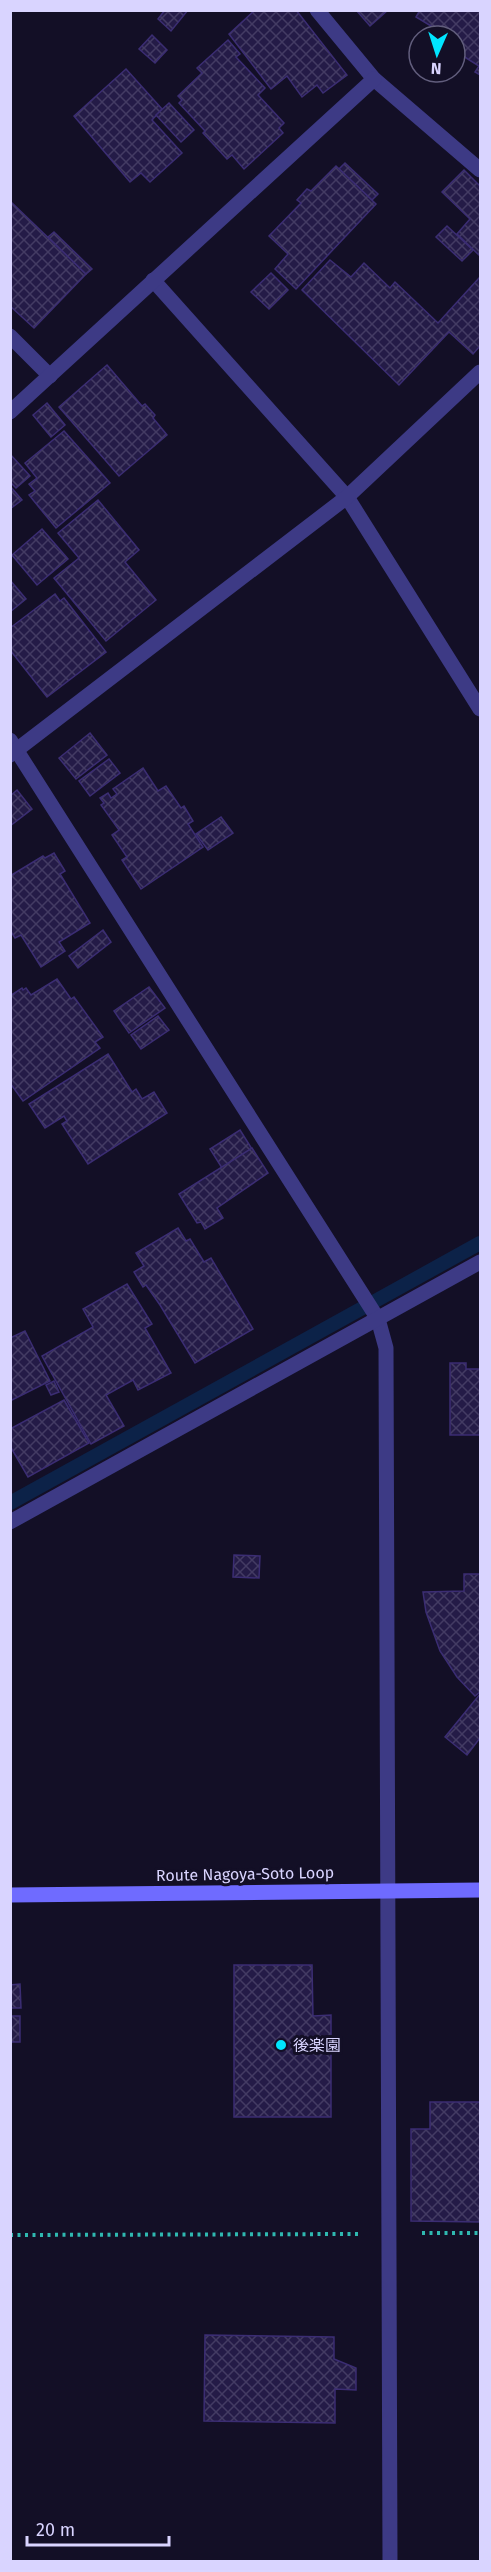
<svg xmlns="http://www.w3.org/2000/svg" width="491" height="2572" font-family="'Fira Sans','Noto Sans JP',sans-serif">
  <defs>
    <pattern id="building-cross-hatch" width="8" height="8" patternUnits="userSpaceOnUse" patternTransform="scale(1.5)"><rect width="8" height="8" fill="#241b47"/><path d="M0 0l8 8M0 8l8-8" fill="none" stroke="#433b63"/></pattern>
  </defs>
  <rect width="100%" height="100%" fill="#130f26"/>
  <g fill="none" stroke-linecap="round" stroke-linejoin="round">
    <path stroke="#0c2248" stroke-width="14" d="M10,1503L480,1243"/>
  </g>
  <g fill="url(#building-cross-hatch)" stroke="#3b2d73" stroke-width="1.5">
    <path d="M165,10H188L171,31L158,19Z"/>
    <path d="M255,10H296L347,75L323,93L317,85L302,97L287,76L271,89L229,34Z"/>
    <path d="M356,10H388L370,26Z"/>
    <path d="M420,10H480V75L475,72L479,66L455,51V36H432L436,29L416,17Z"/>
    <path d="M152,35L167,50L155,63L139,49Z"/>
    <path d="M228,40L240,54L236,57L265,88L258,95L284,123L279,128L283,133L244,169L232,155L227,159L203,133L205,131L179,103L182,100L178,96L202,73L197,68Z"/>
    <path d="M126,69L162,109L152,120L182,153L150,182L141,173L130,182L74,116Z"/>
    <path d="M169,103L194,130L181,142L156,115Z"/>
    <path d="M345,163L378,194L372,200L339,169Z"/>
    <path d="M336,166L376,204L296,289L275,269L288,254L269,236L301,203L297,200L307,189L311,191Z"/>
    <path d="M464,170L480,186V256L457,234L470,219L442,192Z"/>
    <path d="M10,201L86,274L34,328L10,306Z"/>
    <path d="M447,226L473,250L462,261L436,237Z"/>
    <path d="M54,232L92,269L86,274L48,237Z"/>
    <path d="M330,260L351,277L364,263L390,288L395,282L438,323L480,277V346L473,354L449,332L399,385L302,290Z"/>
    <path d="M271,273L288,290L269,309L251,292Z"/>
    <path d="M107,365L142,406L145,404L155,415L153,418L167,435L119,476L59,407Z"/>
    <path d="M47,403L65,425L51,437L33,415Z"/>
    <path d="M64,431L110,483L56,528L29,495L35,491L29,484L37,478L25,463Z"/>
    <path d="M10,454L30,476L16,488L10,482Z"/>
    <path d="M10,486L22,500L10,509Z"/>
    <path d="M98,500L139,550L125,562L156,600L106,641L54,578L79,558L58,533Z"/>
    <path d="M42,529L68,559L37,585L12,555Z"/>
    <path d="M10,580L26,599L10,612Z"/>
    <path d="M55,594L60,601L64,598L106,652L47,697L10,650V628Z"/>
    <path d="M90,733L107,755L76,779L59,758Z"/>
    <path d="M109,759L120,773L90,796L79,781Z"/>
    <path d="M143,768L158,791L166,786L181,808L184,806L193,821L188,824L203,847L141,889L122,860L127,857L112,835L119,830L101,805L104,803L100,798L108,793L111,798L117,794L113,789Z"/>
    <path d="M17,790L32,809L10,826V796Z"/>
    <path d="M221,817L233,833L208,850L196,834Z"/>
    <path d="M54,853L65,871L60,874L90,923L59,942L65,951L41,967L21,935L15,938L10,930V876L43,856L45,858Z"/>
    <path d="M103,930L111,942L78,968L69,956Z"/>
    <path d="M57,979L71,999L74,997L103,1037L95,1042L100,1048L23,1101L10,1083V996L22,988L23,990L26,988L31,995Z"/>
    <path d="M149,987L165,1008L129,1033L114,1011Z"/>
    <path d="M158,1016L169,1030L141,1049L131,1035Z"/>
    <path d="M108,1054L132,1092L136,1089L142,1099L154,1092L167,1113L88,1164L62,1124L67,1121L64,1116L45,1128L29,1104Z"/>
    <path d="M240,1130L252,1149L222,1168L210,1149Z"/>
    <path d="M252,1148L268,1173L217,1208L223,1218L205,1229L201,1222L197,1223L179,1194Z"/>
    <path d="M178,1228L186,1241L190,1239L204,1262L211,1258L253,1329L195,1363L160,1305L146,1285L143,1287L134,1272L144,1266L136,1253Z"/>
    <path d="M127,1284L152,1324L145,1328L171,1373L138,1390L133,1380L106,1395L124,1426L91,1444L42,1356L93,1327L83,1309Z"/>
    <path d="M25,1331L50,1381L10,1401V1338Z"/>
    <path d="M450,1363H466V1369H480V1435H450Z"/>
    <path d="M54,1381L59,1392L51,1395L46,1385Z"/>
    <path d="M64,1400L89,1443L28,1477L10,1446V1429Z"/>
    <path d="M234,1555L260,1556L259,1578L233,1577Z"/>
    <path d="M464,1574H480V1692L475,1696L457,1677L440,1651L426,1612L423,1592L464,1591Z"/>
    <path d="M480,1694V1738L467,1755L445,1737Z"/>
    <path d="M234,1965H312L313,2016L331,2015V2117H234Z"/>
    <path d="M20,1984L21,2008H10V1985Z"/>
    <rect x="10" y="2016" width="10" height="26"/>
    <path d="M430,2102H480V2222L411,2221V2129H430Z"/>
    <path d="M205,2335L334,2337V2359L356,2368V2390L335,2389V2423L204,2421Z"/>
  </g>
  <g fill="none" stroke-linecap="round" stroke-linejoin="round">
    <g stroke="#2fb8b0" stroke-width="4" stroke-dasharray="3 4.5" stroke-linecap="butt">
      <path d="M422,2233H480"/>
      <path d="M10,2235L358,2234"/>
    </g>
    <g stroke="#3d3a85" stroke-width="15">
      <path d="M317,10L374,79L480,170"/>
      <path d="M153,280L347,497L480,709"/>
      <path d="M10,336L50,376"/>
      <path d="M10,412L374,79"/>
      <path d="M10,740L378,1319L386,1348L390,2562"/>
      <path d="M10,755L347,497L480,372"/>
      <path d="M10,1522L480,1262"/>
    </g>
    <path stroke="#6f6bff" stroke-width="15" d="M10,1895L480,1890"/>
  </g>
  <circle fill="#00e5ff" stroke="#130f26" stroke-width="2" cx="281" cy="2045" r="6"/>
  <g text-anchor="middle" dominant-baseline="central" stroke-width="6" stroke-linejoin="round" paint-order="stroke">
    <g font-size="16" fill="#d9d4ff" stroke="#130f26">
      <text transform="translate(245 1874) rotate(-1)">Route Nagoya-Soto Loop</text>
    </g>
    <g font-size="16" fill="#d9d4ff" stroke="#130f26" text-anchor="start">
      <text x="293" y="2045">後楽園</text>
    </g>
  </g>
  <rect width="491" height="2572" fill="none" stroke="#d9d4ff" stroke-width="24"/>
  <g transform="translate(437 54) rotate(183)"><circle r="28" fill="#130f26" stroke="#625e7d" stroke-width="1.5"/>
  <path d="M0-4.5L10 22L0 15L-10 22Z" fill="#00e5ff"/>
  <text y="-9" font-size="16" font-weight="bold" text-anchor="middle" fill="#d9d4ff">N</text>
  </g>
  <path d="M27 2536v9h142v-9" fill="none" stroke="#d9d4ff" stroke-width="3"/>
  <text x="36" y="2536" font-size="18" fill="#d9d4ff" stroke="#130f26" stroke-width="4.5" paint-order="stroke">20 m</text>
</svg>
